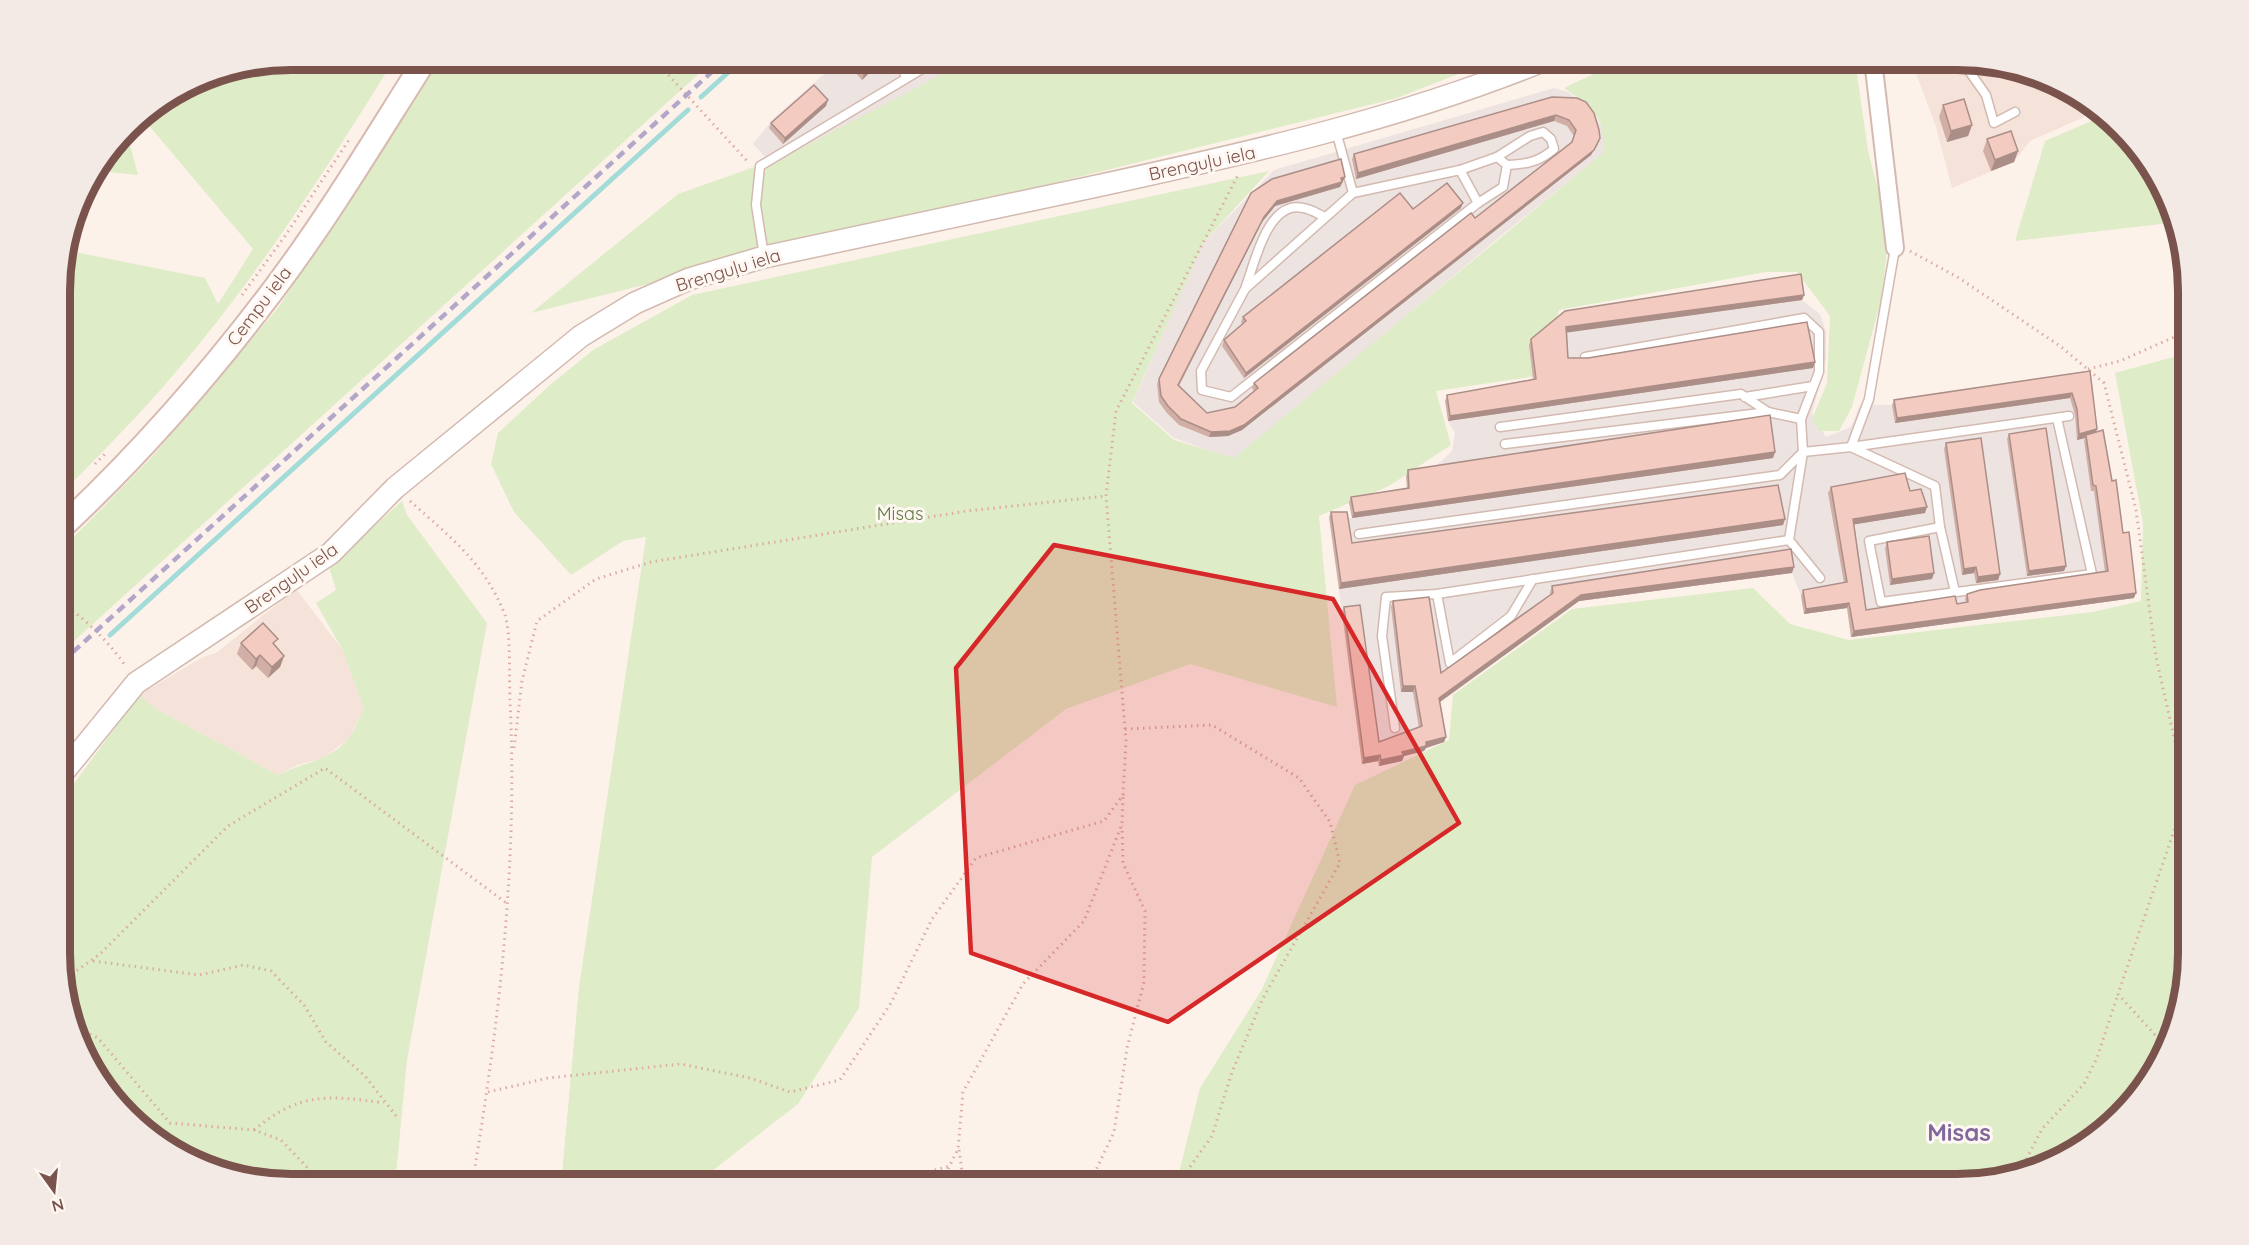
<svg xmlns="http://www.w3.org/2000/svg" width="2249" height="1245" font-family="Quicksand,sans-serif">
  <rect width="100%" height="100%" fill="#fdf2ea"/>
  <g fill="#f5e2d8">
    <path d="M1911,60H1958L2018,68L2073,91L2096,112L2030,141L2014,162L1952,188L1936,127Z"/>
    <path d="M296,589L342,649L364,708L350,738L323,758L297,765L278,775L156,709L139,695L203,657L216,653Z"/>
  </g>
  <g fill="#ede3e0">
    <path d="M840,60H974L772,164L753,144L774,118Z"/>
    <path d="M1554,88L1568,92L1593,110L1604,132L1603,154L1502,235L1235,460L1174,438L1133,402L1203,243L1274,170Z"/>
    <path d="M1799,279L1802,300L1820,314L1826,332V358L1812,414L1826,437L1851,427L1860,405H1892L2088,377L2095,437L2130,573L2134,598L1851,637L1847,608L1804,614L1801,596L1792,573L1579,601L1437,704L1424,751L1401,757L1402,761L1379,766L1377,761L1362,764L1329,517L1352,518L1349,502L1407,493L1406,476L1430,472L1452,451L1455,433L1448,421L1533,384L1529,345L1563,316Z"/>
  </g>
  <g fill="#deecc7">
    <path d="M291,60H394C327,168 258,276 175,373C143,411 108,446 73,482L62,483V261L65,250L205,278L218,304L253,249L141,116L203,77Z"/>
    <path d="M440,60H714L62,652V549L151,458L278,308Z"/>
    <path d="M969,60H1494L1397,98L531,313L678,194L788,155Z"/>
    <path d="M1623,60H1855L1868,151L1889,231L1882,297L1852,407L1839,431H1819L1812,419L1827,383L1830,316L1797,272H1766L1559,310L1536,376L1436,391L1451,445L1389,486L1319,516L1337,707L1190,664L1066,709L872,857L859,1008L798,1104L698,1182L699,1185H561L579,987L646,537L623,541L571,575L514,512L491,464L498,433L550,385L593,350L692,295L1269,171L1204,242L1132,403L1174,440L1234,458L1603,153C1606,116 1592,107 1564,88Z"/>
    <path d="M2101,117L2150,163L2178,222L2015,241L2045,141Z"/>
    <path d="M127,133L138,175L98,171Z"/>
    <path d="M2188,353L2189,968L2158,1069L2086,1146L2032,1173L1972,1185H1176L1200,1088L1261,991L1355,785L1449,740L1453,695L1572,609L1753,588L1790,624L1849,640L2093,612L2141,601L2143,523L2115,373Z"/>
    <path d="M402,501L407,515L487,623L407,1060L395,1185H291L232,1177L176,1154L99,1082L62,984V800L139,695L156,709L278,775C301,763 332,760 349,738C356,730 359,717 364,708L342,649L316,603L336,590L329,567Z"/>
  </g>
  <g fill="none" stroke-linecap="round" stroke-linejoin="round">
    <g stroke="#a3dbd8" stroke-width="5">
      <path d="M701,97L742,60"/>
      <path d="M110,635L688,110"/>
    </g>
    <defs>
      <g id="service">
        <path d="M1893,60L1899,63L1914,60"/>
        <path d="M1957,60L1962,61L1986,95L1994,123L2015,112"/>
        <path d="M905,75L918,60"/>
        <path d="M1336,131L1353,193L1245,289L1201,371L1202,390L1231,397L1478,203L1460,170L1353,193"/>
        <path d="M1497,157L1530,136L1543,132L1551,139L1554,149C1539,162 1527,164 1507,165"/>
        <path d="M1460,170L1497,157L1507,165L1503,187L1478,203"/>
        <path d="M1895,248L1869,399L1851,447L2069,416"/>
        <path d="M764,256L756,205L760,166L937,60"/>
        <path d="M1246,286C1255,262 1268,200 1303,208C1311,209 1318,214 1325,217"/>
        <path d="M1585,357L1804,318L1819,332V372L1801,419L1803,452L1851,447L1935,486L1940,527L1869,541L1881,602L2092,574L2057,418"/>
        <path d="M1745,397L1813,386"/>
        <path d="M1500,427L1741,394L1768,412"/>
        <path d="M1505,444L1768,412L1801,419"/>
        <path d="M1940,527L1955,592"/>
        <path d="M1359,534L1780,475L1803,452L1789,540L1437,594L1386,597L1382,636L1395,728"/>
        <path d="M1789,540L1820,578"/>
        <path d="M1437,594L1450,663L1511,616L1533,579"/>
      </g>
      <path id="minor" d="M1873,60L1895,248"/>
      <path id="tertiary" d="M62,774L136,683L331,553L395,488L581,336L635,303L689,279L764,257C875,234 986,210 1097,186C1249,153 1400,119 1545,60"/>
      <path id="secondary" d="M62,527C140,454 210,374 274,289C329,216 376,137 425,60"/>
    </defs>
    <use href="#service" stroke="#d3bab1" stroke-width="11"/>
    <use href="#minor" stroke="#d3bab1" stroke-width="20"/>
    <use href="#tertiary" stroke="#d3bab1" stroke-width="24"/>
    <use href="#secondary" stroke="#d8bab1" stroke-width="26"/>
    <g stroke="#daada3" stroke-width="3" stroke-dasharray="1.5 4.5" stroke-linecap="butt">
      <path d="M659,60L662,68L748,162"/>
      <path d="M1910,251L1959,278L2060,346L2104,383L2136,510L2156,657L2181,769L2177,822L2118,994L2165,1046"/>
      <path d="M242,295L285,236L351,137"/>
      <path d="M2088,369L2120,361L2188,331"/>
      <path d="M95,464L107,452"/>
      <path d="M410,501C451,538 484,562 505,615C511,632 509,680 510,701C518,864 499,1024 472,1185"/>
      <path d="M62,605C80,612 116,650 126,667"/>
      <path d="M1125,729L1212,725L1299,778L1330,822L1340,863L1263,998L1232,1072L1212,1136L1177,1185"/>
      <path d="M514,748L522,681L537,621L596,579L651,562L967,511L1106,496"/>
      <path d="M93,961L199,975L244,965L271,971L304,1005L326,1042L365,1076L397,1117"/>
      <path d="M62,981L100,954L228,826L325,768L509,905"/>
      <path d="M79,1029L98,1038L170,1123L254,1130L281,1140L324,1185"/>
      <path d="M488,1092L548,1078L681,1064L750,1078L790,1092L840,1080L891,1003L932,919L976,858L1104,821L1123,795L1126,741L1106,496L1116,411L1239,173"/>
      <path d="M254,1130C300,1092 328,1095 384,1103"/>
      <path d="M959,1150L964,1185"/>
      <path d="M2018,1175L2042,1129L2084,1084L2097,1058L2118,994"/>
      <path d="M853,1185L871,1177L924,1173L950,1166"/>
      <path d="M940,1185L958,1149L963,1092L1023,984L1084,921L1122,824L1123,795"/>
      <path d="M1089,1185L1114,1132L1127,1048L1144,982L1145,911L1123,863L1122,826"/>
    </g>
    <use href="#service" stroke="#fff" stroke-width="8"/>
    <use href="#minor" stroke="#fff" stroke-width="16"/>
    <use href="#tertiary" stroke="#fff" stroke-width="21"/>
    <use href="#secondary" stroke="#fff" stroke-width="22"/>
    <path stroke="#b2a7c9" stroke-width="4.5" stroke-dasharray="9 6" stroke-linecap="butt" d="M62,662L725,60"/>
  </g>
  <g fill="#d2afa6">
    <path d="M883,60L862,80L849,66L851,61Z"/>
    <path d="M1552,97L1598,144L1591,155L1242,430L1228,436L1209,437L1179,425L1166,412L1159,402L1157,384L1159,379L1251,193L1345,177L1340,187L1275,206L1262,222L1179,386L1207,413L1235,407L1254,391L1252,388L1254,383L1475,218L1572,142L1574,136L1567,126L1554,121L1356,179L1352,159L1354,154Z"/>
    <path d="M1943,105L1972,125L1968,136L1947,142L1939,117Z"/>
    <path d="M826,106L783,144L769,128L771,123Z"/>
    <path d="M1987,139L2018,151L2014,162L1991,171L1983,151Z"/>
    <path d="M1461,208L1244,378L1222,346L1224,340L1242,324L1241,322L1243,317L1413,209Z"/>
    <path d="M1804,295L1802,300L1567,332L1568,358L1813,368L1448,421L1445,401L1447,395L1533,379L1529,345L1531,339L1565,311Z"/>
    <path d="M2090,371L2097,429L2096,432L2112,481L2123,533L2134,598L1851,637L1847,608L1804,614L1801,596L1803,590L1844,583L1828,493L1831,487L1910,491L1925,513L1854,524L1866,610L1957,604L1966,603L1965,599L1967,594L2105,572L2094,491H2091L2084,440L2085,438L2077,440L2075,415L2070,398L1895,423L1892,405L1894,400Z"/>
    <path d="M2009,434L2066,566L2064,571L2027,576L2007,439Z"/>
    <path d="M1946,443L2000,574L1998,580L1976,583L1974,573L1962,575L1944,449Z"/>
    <path d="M1775,452L1773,458L1352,518L1349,502L1351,497L1407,488L1406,476L1408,470Z"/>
    <path d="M1331,512L1352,543L1785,519L1783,525L1339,589L1329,517Z"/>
    <path d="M1887,542L1934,573L1932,579L1890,585L1885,548Z"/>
    <path d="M1792,573L1579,601L1440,702L1446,737L1444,742L1426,748L1424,751L1404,756L1402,761L1379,766L1378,761L1362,764L1342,612L1344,607L1379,742L1419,728L1413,692H1401L1391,607L1393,601L1441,673L1550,595V592L1552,586Z"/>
    <path d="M241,643L275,646L284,656L280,667L268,678L256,666L252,670L237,654Z"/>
  </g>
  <g fill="#ab8e87">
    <path d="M879,60H883L862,80L864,74Z"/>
    <path d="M828,100L826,106L783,144L785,138Z"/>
    <path d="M1556,115L1554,121L1356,179L1358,173Z"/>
    <path d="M1972,125L1968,136L1947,142L1951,131Z"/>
    <path d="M1600,138L1591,155L1242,430L1228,436L1209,437L1211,432Z"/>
    <path d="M2018,151L2014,162L1991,171L1995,160Z"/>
    <path d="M1345,177L1340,187L1275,206L1262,222L1176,391L1264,217L1277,201Z"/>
    <path d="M1463,203L1461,208L1244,378L1246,373Z"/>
    <path d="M1804,295L1802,300L1564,333L1566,327Z"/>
    <path d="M1815,362L1813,368L1448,421L1450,416Z"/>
    <path d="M2072,393L2070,398L1895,423L1897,418Z"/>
    <path d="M2097,429L2095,435H2086L2085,438L2077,440L2079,434Z"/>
    <path d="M1775,452L1773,458L1352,518L1354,513Z"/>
    <path d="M1927,507L1925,513L1851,525L1853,519Z"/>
    <path d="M1785,519L1783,525L1339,589L1341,583Z"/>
    <path d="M2066,566L2064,571L2027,576L2029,571Z"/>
    <path d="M1794,567L1792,573L1579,601L1437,704L1439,698L1581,595Z"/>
    <path d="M1976,567L1974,573L1962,575L1964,569Z"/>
    <path d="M1934,573L1932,579L1890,585L1892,579Z"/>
    <path d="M2000,574L1998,580L1976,583L1978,577Z"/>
    <path d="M2136,593L2134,598L1851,637L1854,631Z"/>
    <path d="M1849,603L1847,608L1804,614L1806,609Z"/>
    <path d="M260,655L256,666L252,670L256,659Z"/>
    <path d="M284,656L280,667L268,678L272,667Z"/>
    <path d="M1403,686H1415L1413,692H1401Z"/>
    <path d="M1446,737L1444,742L1426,748L1424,751L1404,756L1402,761L1379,766L1381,760L1426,742Z"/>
    <path d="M1380,755L1378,761L1362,764L1364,758Z"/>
  </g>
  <g fill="#f4cbc1" stroke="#ab8e87" stroke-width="1.5">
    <path d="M852,60H879L864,74L851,61Z"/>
    <path d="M814,85L828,100L785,138L771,123Z"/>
    <path d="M1552,97L1577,98L1586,102L1594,113L1599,130L1600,138L1594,150L1244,425L1230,431L1211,432L1181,419L1168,406L1161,396L1159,379L1251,193L1272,179L1341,159L1345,177L1341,178L1342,182L1277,201L1264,217L1178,385L1207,413L1235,407L1258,388L1254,383L1471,213L1475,218L1572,142L1576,130L1569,120L1556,115L1358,173L1354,154Z"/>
    <path d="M1964,99L1972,125L1951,131L1943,105Z"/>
    <path d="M2011,131L2018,151L1995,160L1987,139Z"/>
    <path d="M1447,183L1463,203L1246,373L1224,340L1246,321L1243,317L1400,193L1413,209Z"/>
    <path d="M1801,274L1804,295L1566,327L1568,358H1588L1807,322L1815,362L1450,416L1447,395L1536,379L1531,339L1565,311Z"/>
    <path d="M2090,371L2097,429L2079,434L2077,409L2072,393L1897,418L1894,400Z"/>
    <path d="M1770,415L1775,452L1354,513L1351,497L1409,488L1408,470Z"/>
    <path d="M2046,428L2066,566L2029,571L2009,434Z"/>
    <path d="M2103,430L2112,481L2116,480L2123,533L2129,532L2136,593L1854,631L1849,603L1806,609L1803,590L1847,582L1831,487L1905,473L1910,491L1921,489L1927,507L1853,519L1866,610L1955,596L1957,604L1968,602L1967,594L1980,590L2108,571L2096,486L2093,485L2086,435Z"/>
    <path d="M1981,438L2000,574L1978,577L1976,567L1964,569L1946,443Z"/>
    <path d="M1778,485L1785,519L1341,583L1331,512H1347L1352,543Z"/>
    <path d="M1929,536L1934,573L1892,579L1887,542Z"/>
    <path d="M1791,549L1794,567L1581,595L1439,698L1446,737L1426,742V746L1402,752L1404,755L1381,760L1380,755L1364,758L1344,607L1360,605L1379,742L1422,726L1415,686H1403L1393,601L1429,597L1441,673L1553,593L1552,586Z"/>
    <path d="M263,623L278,639L273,643L284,656L272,667L260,655L256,659L241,643Z"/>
  </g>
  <path fill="#d62828" fill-opacity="0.2" stroke="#d62828" stroke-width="4.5" stroke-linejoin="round" d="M1054,545L1333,599L1459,823L1168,1022L971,953L956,668Z"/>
  <g text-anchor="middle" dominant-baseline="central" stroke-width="6" stroke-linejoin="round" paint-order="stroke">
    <g font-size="18" fill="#7a534c" stroke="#fff7f2">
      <text transform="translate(1202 163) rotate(-12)">Brenguļu iela</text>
      <text transform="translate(728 270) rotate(-17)">Brenguļu iela</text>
      <text transform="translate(259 306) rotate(-53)">Cempu iela</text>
      <text transform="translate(291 578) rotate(-35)">Brenguļu iela</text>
    </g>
    <g font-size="18" fill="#5d7a40" stroke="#fff7f2">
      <text x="900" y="513">Misas</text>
    </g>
    <g font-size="24" font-weight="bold" fill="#80689d" stroke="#fff7f2">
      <text x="1959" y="1132">Misas</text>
    </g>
  </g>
  <path d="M0 0H2249V1245H0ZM291 70H1957A221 221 0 0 1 2178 291V953A221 221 0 0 1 1957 1174H291A221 221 0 0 1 70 953V291A221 221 0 0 1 291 70Z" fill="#f4eae5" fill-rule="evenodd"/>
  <path fill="none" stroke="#7a534c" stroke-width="8" d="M291 70H1957A221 221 0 0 1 2178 291V953A221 221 0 0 1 1957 1174H291A221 221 0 0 1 70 953V291A221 221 0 0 1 291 70Z"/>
  <g transform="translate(54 1191) rotate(165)" stroke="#fff7f2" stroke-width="4.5" paint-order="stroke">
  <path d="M0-4.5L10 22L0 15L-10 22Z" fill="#7a534c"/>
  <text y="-9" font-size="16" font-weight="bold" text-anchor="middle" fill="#7a534c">N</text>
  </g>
</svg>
